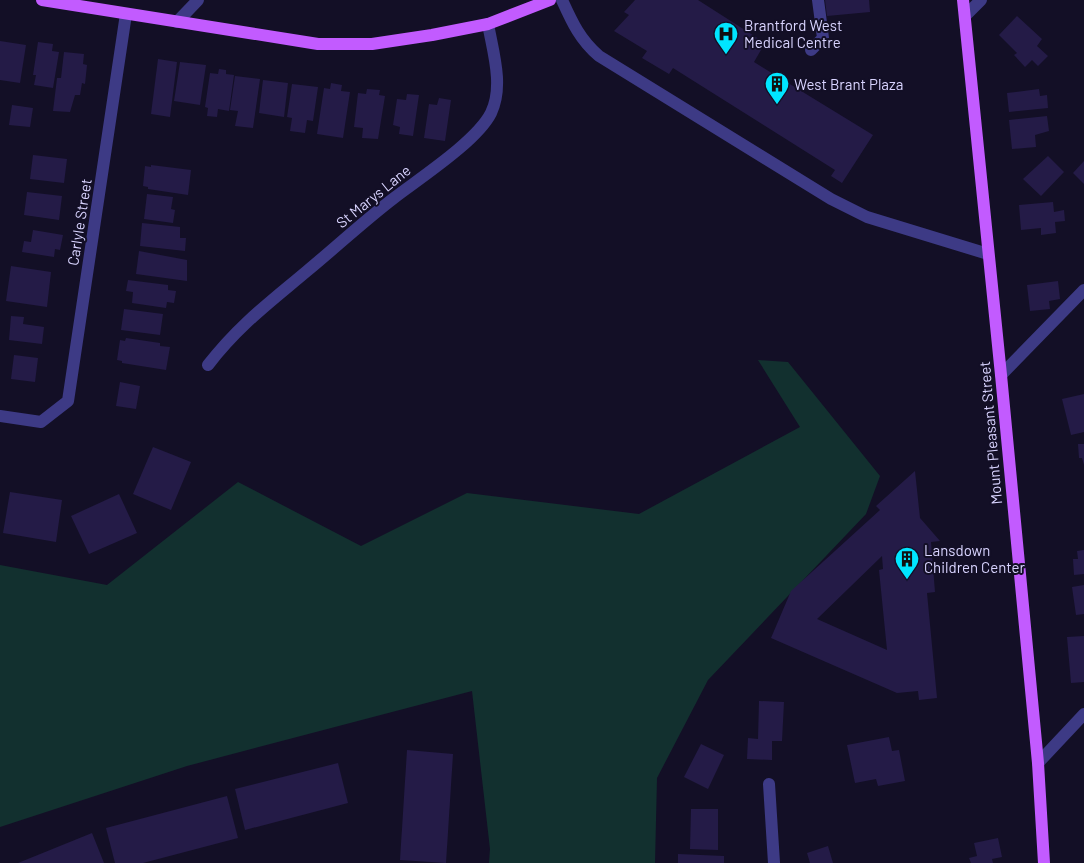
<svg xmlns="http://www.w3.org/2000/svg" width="1084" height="863" font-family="Barlow,sans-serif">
  <rect width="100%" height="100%" fill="#130f26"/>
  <path fill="#12302f" d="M758,360L788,362L880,476L866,514L708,680L657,778L655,863H489L490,849L472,691L187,766L0,827V565L107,585L238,482L361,546L467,493L639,514L800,427Z"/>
  <g fill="#241b47" fill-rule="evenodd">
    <path d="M635,0H698L765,43L754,62L873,135L842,183L831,176L835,170L673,68L669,74L642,58L647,51L614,31L629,15L624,12Z"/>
    <path d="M825,0H869L870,12L827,16Z"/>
    <path d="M1017,16L1042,39L1037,46L1048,56L1038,66L1032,60L1025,67L1014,55L1017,53L999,35Z"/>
    <path d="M0,41L26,45L20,83L0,80Z"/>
    <path d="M38,42L53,44L52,51L59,52L53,88L34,85L36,75H33Z"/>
    <path d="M64,52L84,54L83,64L87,65L85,84L82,83L80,95H75L70,112L53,111L57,78H61Z"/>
    <path d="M158,59L177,62L170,117L151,114Z"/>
    <path d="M180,62L206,65L200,105L174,101Z"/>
    <path d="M219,69L226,70V74L234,75L229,111L218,109L217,117L207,116L208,108L205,107L210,73L218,74Z"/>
    <path d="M235,76L260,79L253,128L235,126L238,111L230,110Z"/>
    <path d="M263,80L288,83L284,117L259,113Z"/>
    <path d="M331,83L342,85L341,91L350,92L343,138L317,134L324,88L330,89Z"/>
    <path d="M292,84L318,87L313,121L307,120L305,133L290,131L292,118L287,117Z"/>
    <path d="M367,89L380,90L379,95L385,96L378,139L362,138L363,128L354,127L358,93L366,94Z"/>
    <path d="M1039,89L1040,96L1047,95L1048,108L1009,112L1007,93Z"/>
    <path d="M407,94L419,95L413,136L399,134L400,127L393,125L397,99L406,100Z"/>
    <path d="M439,98L451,100L445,141L424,138L429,104L437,105Z"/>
    <path d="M12,105L33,108L30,127L9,125Z"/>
    <path d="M1047,116L1049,131L1035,135L1036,147L1012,149L1009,120Z"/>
    <path d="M33,155L67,159L64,183L30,179Z"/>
    <path d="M1048,156L1064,172L1041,196L1023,179Z"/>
    <path d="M1084,161V184L1073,173Z"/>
    <path d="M151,165L191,170L188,195L148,189V187L143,186L145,166L151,167Z"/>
    <path d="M27,192L62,196L59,220L24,215Z"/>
    <path d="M147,194L173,197L171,209L175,210L173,223L144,219Z"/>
    <path d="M1053,202L1054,212L1064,210L1065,221L1055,222L1056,233L1041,235V228L1021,230L1019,205Z"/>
    <path d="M142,223L180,227V238H186L185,251L140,246Z"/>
    <path d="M33,230L63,235L60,250L55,249L54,257L22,252L24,241L31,242Z"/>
    <path d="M139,251L187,260V281L136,274Z"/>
    <path d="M11,266L51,272L47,307L6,301Z"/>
    <path d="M128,280L168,285V290L176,291L174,303L167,302L166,308L132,303L133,292L126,291Z"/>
    <path d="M1058,281L1060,299L1049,301L1050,309L1030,311L1027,285Z"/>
    <path d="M124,309L163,314L160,335L121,330Z"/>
    <path d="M11,316L24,317L23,324L44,327L42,344L9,340Z"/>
    <path d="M126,338L160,343V346L170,347L166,370L122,363V361L117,360L120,340L125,341Z"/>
    <path d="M14,355L38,358L35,382L11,379Z"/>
    <path d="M120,382L140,386L136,409L116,406Z"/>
    <path d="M1084,394V432L1071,435L1062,399Z"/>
    <path d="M1078,444H1084V465L1082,458H1079Z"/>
    <path d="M153,447L191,462L171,510L133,494Z"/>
    <path d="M915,471L920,518L940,541L931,542L935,592L927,593L937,698L919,700L918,691L897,693L771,638L791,591L880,510L876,506ZM882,556L883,569L879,570L887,650L817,619Z"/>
    <path d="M10,492L62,500L56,542L3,533Z"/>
    <path d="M119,494L137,533L89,554L71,516Z"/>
    <path d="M1084,550V574L1074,575L1073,559H1078L1077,551Z"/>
    <path d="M1084,585V614L1076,615L1072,587Z"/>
    <path d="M1084,636V682L1071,683L1067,637Z"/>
    <path d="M759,701L784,702L782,741H772V760L747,759L748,738L758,739Z"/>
    <path d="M889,737L892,751L899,750L905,781L878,786L876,779L855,783L847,745Z"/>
    <path d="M701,744L724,755L708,789L684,777Z"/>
    <path d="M407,750L453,754L446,863L400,860Z"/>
    <path d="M338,763L348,803L245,830L235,789Z"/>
    <path d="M227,796L238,838L143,863H115L106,828Z"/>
    <path d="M691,809H718V850L690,849Z"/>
    <path d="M92,833L104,863H18Z"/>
    <path d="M998,838L1002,857L992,859L993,863H971L969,858L977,856L974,843Z"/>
    <path d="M828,846L833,863H810L807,853Z"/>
    <path d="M678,854L724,856V863H678Z"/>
  </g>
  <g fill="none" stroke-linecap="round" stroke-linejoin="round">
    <g stroke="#3d3a85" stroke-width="12">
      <path d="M562,0C572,22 580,40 599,56L831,199L867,217L988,254"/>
      <path d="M965,16L981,0"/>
      <path d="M177,22L198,0"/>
      <path d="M811,50L823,38L818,0"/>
      <path d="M208,365C239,325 269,303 307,271C336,247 364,221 394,198C420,178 477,141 491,113C504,86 493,52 488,24"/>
      <path d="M1001,375L1084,290"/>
      <path d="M0,416L41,422L68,401L126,14"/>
      <path d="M1038,763L1084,714"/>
      <path d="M769,784L774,863"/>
    </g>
    <g stroke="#c25bff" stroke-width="12">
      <path d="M42,0L318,44H372L432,35L488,24L550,0"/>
      <path d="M963,0L1001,375L1038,763L1044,863"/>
    </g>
  </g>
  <defs>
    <symbol id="hospital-pin" viewBox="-11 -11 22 30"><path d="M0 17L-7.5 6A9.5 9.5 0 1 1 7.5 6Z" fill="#00e5ff" stroke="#130f26"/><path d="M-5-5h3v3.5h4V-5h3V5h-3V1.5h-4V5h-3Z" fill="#111"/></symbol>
    <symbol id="building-pin" viewBox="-11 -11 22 30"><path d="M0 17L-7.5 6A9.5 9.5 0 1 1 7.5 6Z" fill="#00e5ff" stroke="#130f26"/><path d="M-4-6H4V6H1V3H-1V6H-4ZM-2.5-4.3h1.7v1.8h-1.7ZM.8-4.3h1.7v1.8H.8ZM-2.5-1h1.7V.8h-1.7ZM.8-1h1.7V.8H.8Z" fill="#111"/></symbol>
  </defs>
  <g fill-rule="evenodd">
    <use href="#hospital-pin" x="712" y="20" width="28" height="38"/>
    <use href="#building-pin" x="763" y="70" width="28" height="38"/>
    <use href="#building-pin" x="893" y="545" width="28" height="38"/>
  </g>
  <g text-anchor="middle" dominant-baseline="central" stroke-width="4" stroke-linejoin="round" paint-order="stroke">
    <g font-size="15" fill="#d9d4ff" stroke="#130f26" text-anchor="start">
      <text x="744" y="25">Brantford West<tspan x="744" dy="17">Medical Centre</tspan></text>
      <text x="794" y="84">West Brant Plaza</text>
      <text x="924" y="550">Lansdown<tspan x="924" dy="17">Children Center</tspan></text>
    </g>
    <g font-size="15" fill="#d9d4ff" stroke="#130f26">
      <text transform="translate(373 196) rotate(-39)">St Marys Lane</text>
      <text transform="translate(79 222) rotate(-81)">Carlyle Street</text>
      <text transform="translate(990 433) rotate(-95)">Mount Pleasant Street</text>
    </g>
  </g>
</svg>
